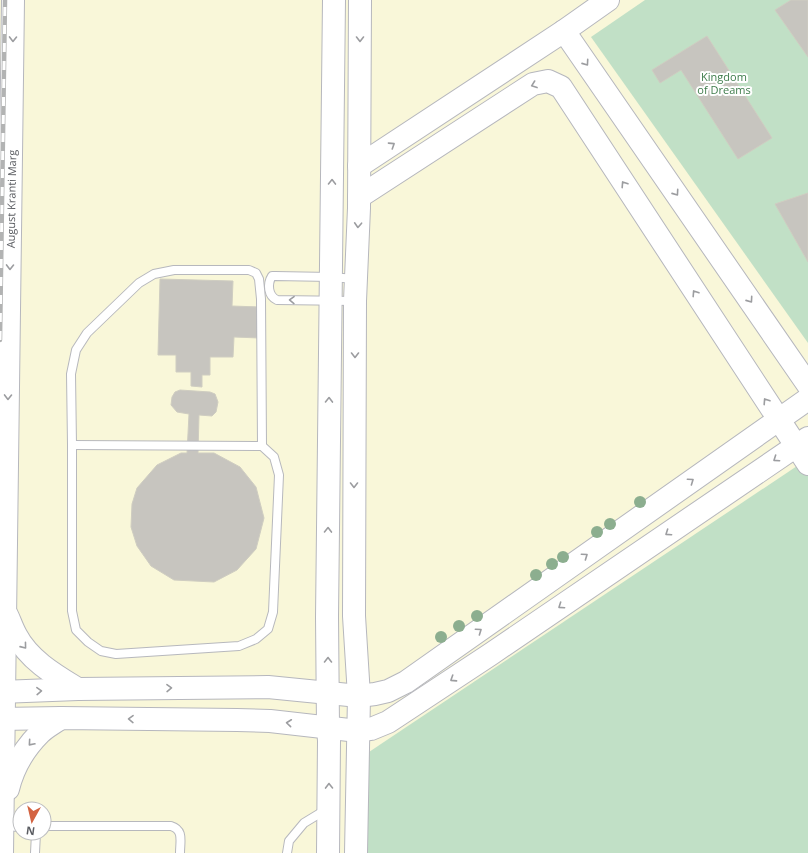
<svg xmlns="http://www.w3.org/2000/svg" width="808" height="853" font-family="'Open Sans',sans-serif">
  <rect width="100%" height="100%" fill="#ebebe2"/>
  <path fill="#f9f7d9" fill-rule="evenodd" d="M0,0H808V853H0ZM20,809H44V833H20Z"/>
  <g fill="#c1e0c6">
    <path d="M645,0H808V343L591,37Z"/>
    <path d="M806,460L808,463V853H368L366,754Z"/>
  </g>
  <g fill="#c7c5bf" stroke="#cfcdc1">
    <path d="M791,0H808V57L775,10Z"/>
    <path d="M707,36L772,138L738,159L681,70L660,83L652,70Z"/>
    <path d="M808,193V262L775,204Z"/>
    <path d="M160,279L233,281L232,306L260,307L259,338L234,337L233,357H210V375H202V387L191,386V372H176V355H158Z"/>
    <path d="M180,390L210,392L215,394L218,402L216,412L212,416L199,415L198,453H214L240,467L256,487L264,518L256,549L237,570L214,582L174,580L151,566L137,546L131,527L132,504L137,488L157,465L181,453H187L189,414L177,412L171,405L172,397L175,392Z"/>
  </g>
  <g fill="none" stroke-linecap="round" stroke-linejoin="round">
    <defs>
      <g id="lane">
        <path d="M174,270H249L256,273L259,279L261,299L262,446L274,457L279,475L273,612L268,629L256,639L239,646L116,654L101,651L88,642L76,630L72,611V445L71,374L76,350L87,333L139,283L154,274Z"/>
        <path d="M355,301L277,300C268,296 267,284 272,276H275L331,277L355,279"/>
        <path d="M72,445L262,446"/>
        <path d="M3,826L20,827"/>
        <path d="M44,826H171C184,830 180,841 180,853"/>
        <path d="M35,853L36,833"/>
        <path d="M287,853L289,841L304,823L327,809"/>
      </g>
      <g id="secondary">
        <path d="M564,31L808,385"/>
        <path d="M359,166L564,31L608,0"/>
        <path d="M359,197L533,84L548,81L561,87L808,464"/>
        <path d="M7,615C10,621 12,628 16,635C29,660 55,675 78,689"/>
        <path d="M0,692L78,689L268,687L359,696L375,694L388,691L406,682L808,399"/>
        <path d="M0,719L61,718L237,720L270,721L358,731L371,729L388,722L491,654L808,438"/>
        <path d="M8,789C13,768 25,748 40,733C46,727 54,723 61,718"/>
        <path d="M2,853L13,0"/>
        <path d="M328,853L329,741L328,727L327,617L334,0"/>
        <path d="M356,853L359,696L354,616L355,301L359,208L360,0"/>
      </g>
    </defs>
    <use href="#lane" stroke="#b7b8bd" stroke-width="10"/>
    <use href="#secondary" stroke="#b6b7bd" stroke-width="24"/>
    <use href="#lane" stroke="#fff" stroke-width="8"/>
    <use href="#secondary" stroke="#fff" stroke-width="22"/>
    <defs>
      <path id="rail" d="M0,340L5,0"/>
    </defs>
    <use href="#rail" stroke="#b2b3b3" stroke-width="4.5"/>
    <use href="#rail" stroke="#fff" stroke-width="3" stroke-dasharray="9" stroke-linecap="butt"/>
  </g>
  <g fill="#8cae8f">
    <circle cx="640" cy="502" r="6"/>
    <circle cx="610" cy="524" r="6"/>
    <circle cx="597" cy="532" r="6"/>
    <circle cx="563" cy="557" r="6"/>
    <circle cx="552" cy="564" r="6"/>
    <circle cx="536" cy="575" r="6"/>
    <circle cx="477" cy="616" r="6"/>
    <circle cx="459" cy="626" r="6"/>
    <circle cx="441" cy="637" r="6"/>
  </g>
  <defs><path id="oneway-chevron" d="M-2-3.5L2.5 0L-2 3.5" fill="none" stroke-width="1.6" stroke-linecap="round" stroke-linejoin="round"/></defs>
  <g stroke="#9c9da0">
    <use href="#oneway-chevron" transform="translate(13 39) rotate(91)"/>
    <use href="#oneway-chevron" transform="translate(360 39) rotate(90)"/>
    <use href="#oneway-chevron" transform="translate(586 63) rotate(55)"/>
    <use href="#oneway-chevron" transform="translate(534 85) rotate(160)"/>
    <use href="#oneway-chevron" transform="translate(392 145) rotate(-33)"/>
    <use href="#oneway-chevron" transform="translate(332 182) rotate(-89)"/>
    <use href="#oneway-chevron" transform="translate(624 184) rotate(-123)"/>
    <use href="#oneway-chevron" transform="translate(676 193) rotate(55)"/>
    <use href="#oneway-chevron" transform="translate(358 225) rotate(93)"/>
    <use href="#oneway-chevron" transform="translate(10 267) rotate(91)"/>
    <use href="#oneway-chevron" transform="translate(695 293) rotate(-123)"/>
    <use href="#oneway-chevron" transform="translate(292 300) rotate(-179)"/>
    <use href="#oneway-chevron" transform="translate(750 300) rotate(55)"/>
    <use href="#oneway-chevron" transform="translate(355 355) rotate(90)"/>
    <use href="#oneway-chevron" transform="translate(8 397) rotate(91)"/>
    <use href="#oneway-chevron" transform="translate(329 400) rotate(-89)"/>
    <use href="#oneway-chevron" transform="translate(766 401) rotate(-123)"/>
    <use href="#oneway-chevron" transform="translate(776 459) rotate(146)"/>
    <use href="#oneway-chevron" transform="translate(691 481) rotate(-35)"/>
    <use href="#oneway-chevron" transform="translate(354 485) rotate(90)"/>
    <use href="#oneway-chevron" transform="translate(328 530) rotate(-89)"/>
    <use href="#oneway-chevron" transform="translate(668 533) rotate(146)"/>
    <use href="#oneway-chevron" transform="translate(585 556) rotate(-35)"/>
    <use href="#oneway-chevron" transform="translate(561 606) rotate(146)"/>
    <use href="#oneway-chevron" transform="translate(479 631) rotate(-35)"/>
    <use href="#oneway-chevron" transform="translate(24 646) rotate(51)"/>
    <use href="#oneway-chevron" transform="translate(328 660) rotate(-90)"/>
    <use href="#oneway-chevron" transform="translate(453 679) rotate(147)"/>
    <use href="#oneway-chevron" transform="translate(169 688) rotate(-1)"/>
    <use href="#oneway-chevron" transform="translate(39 691) rotate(-2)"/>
    <use href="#oneway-chevron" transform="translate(131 719) rotate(-179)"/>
    <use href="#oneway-chevron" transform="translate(289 723) rotate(-174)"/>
    <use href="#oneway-chevron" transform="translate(31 743) rotate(131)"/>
    <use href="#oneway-chevron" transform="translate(329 786) rotate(-91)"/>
  </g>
  <g text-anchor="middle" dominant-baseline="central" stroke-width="4" stroke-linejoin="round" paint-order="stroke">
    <g font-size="11" fill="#3e7c4b" stroke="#fff">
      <text x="724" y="76">Kingdom<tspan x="724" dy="13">of Dreams</tspan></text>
    </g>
    <g font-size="11" fill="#5a5c61" stroke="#fff">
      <text transform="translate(11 199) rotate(-89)">August Kranti Marg</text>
    </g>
  </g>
  <g transform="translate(32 821) rotate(188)"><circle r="19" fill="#ffffff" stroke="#bdbec0"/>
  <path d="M0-3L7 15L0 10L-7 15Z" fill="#d36341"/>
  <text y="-6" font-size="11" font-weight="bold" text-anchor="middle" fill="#5a5c61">N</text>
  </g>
</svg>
